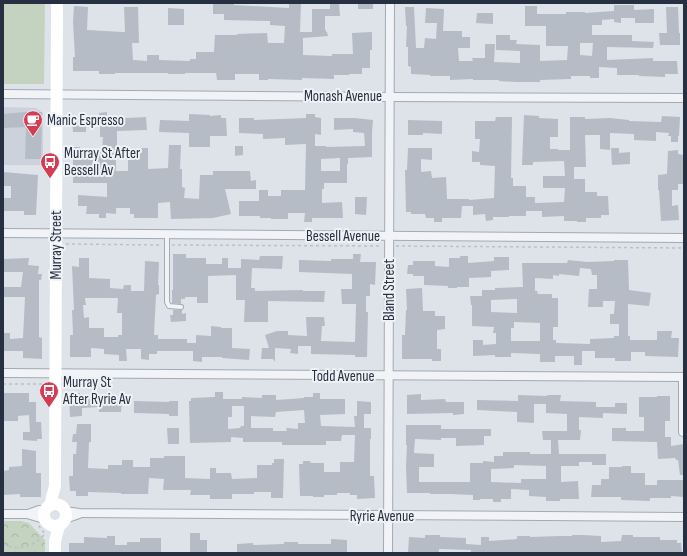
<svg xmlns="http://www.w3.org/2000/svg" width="687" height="556" font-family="'Sofia Sans Condensed',sans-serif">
  <defs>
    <pattern id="forest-crowns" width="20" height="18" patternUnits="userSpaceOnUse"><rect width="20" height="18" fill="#c4d3bf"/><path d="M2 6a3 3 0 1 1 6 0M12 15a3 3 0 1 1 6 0" fill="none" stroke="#a8b5a5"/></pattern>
  </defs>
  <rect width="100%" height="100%" fill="#dee3e9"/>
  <path fill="#ccd2db" d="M3,107L36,108L43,113V165H3Z"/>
  <path fill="url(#forest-crowns)" d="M3,521H21L29,523L45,540V553H3Z"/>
  <path fill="#c4d3bf" d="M3,3H45L44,84H3Z"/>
  <g fill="#b5bcc6" fill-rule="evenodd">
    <path d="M213,3H234V5L289,8V3H301L300,32H312V9H330V3H339L340,16H325V30H326V32H327L328,36L303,38V55L332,56V54H353L352,33L372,32V50H370V68H362V74H349V75H334V79L302,78V80L268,79V80H259V74H235V80H217L216,73H185V74H168V73H115V74H99V71H73V57H75L73,22L74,6L88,7L87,30L123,32H125L124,7H138L139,43H132L133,60L147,61V55H159V60L190,61V59H196V52H214L215,35H237V34L267,33L268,43H284L285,26L270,25V21L224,20V14H213Z"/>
    <rect x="358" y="3" width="15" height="6"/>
    <path d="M614,5H634V10L654,9V23H635V18H621V23L614,22V19L602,20V25H592V35H632V41L654,42L653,48L607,47V60L653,58V61H677L678,74H665V77L639,76V75H617V68L599,67V78H590V76H571V79L540,80V82H516L499,81V80H473V79L450,80V76H430V75L411,74V67L408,66V47H406L407,26H406L405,7H414L416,48H424L425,38L436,39L437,23H425L426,8L444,9L443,31H462V37H470V48H458L459,61H473L472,58H485V44H495L494,62L520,63V51L496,50V35H510V40H517L516,44L540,45V61L567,60L568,46H546V26H525V6H537V14H566V12H585V13L614,11ZM580,43H593L592,56L580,55Z"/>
    <path d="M666,7H678L679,33H680V45H660L659,33H667Z"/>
    <path d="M168,8L184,9V25H168Z"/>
    <path d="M477,13H493V24L476,23Z"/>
    <path d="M26,112H42L41,159H25L26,127L3,128V114Z"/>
    <path d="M107,112V119L146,117L147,130L117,131V148H148V169L168,168L169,145H181L180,169H182V187L185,188L184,198L199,199L200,175H213V171H250L251,181L256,180V189H225L231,214L213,218L171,219L170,202L158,203V218H134V214H130V208H116V214L106,213V218H99V214H86L87,206H78V195L107,197V183H73V147H80V151H96V150H102L103,137H100V125L86,126V132H73L72,119H100L99,113ZM116,159H128V171H116Z"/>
    <path d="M189,114L210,115V116L221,115V118H226L227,136H210V147H189V133L159,132L160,120L189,121Z"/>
    <path d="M306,114H315V117L321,118V135L315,134V146H326V147L365,146L364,133L353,132V129L334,130V118H355L373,120L372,133V157L348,158V164H347V183H324V189H322V203L342,202L343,218H312V222H304L305,213H288V219H271V218H260V216H239V201H259V190H268V196H281V190H305L306,144L285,145V138L263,139V134L239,133V118H254V120L306,118ZM340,158V171H321V159Z"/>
    <path d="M524,115L539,116V118L558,119V137H550V149H558V150H570V117H585V119L610,118L629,120V121L661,122L662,116L680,117L679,136H678V142H671V136H668L669,133L656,132V141L634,140V134L610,133V150L600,149V135H585L586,167H574V179H585V192H597V196H608L609,215H601V218H586V222H577V221H564V216L542,217V211H526V216H509V217H493V220L486,221L485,214L473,215V206H462L461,218H442V222H434V218H426L425,214H411V212H406L405,170H407L408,148H432V160L421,159V172L431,171L432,178L446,177L447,199H469V200L494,198L495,166L480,165V162H472V151L479,152L480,139H475V121H495L496,117H512L511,178H513V186H526V197H535V203L564,202L565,188H543V176H565L564,161L533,162V165H522Z"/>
    <path d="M408,120L442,121V134L423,133V135H408Z"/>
    <path d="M235,146H243V155L235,156Z"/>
    <path d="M611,148H619V153L630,152V164L612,165Z"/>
    <path d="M678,150V154L684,155V184H678V190H672V206L678,205L679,220L661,221L659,190H658V175L667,174L668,151Z"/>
    <path d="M3,172L38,175L36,215H24V211H3V198H11V186H3Z"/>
    <path d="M355,197H367L366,215L355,214Z"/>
    <path d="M173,254H186V258H206V264H222V258H228V268H241V259L259,260L260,256H283L282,269L252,268L251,288H255V291L303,290V291H325L324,302L268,301V322H244L245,300H236V275L208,276V303H197V297H185V299H181V304L172,303V290H173Z"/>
    <path d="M353,254H361L360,262H376L375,285L370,284V296H366V312H368L367,357H355V355L311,354V346H298V354L290,353L291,349L275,348V362L273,359H261L262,348H269L265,335L277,331H288V335L307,336L306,317H324L325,326H322L321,341L355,342L356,304H342L341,289H352V274L299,272V260L331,261V259H353Z"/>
    <path d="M460,256H468V263L494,261V257H509V270L491,271V277L469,278V287H457V288H448V286L424,285V276H413V274H407L408,265H413V261H435V266L449,267V258H460Z"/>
    <path d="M29,258L28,265L39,266L38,274H42L41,280H39V337L42,338V359L23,358V351H3V333H10V339L23,338L25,297H3V287H21L23,272H3V259Z"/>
    <path d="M79,258H89V278L110,279V288L123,289L124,285H131V291H144L145,261L159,262L158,285H159V294L156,295L154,335H158V339H187V343H196V335L211,336V326L221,327V328H232V348L250,349L249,360L222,358V357H202V362L193,361V351H157V354H149V360L141,359V349H126L127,361H119V355L104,354V349L91,348V357H70V335H73L72,310H74L72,266L79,267ZM85,298H118L117,313H122V335H118V337H104V328H89V317L84,318L83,305H86Z"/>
    <path d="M568,260L587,262L614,261V260H628L629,290L651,293L649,306L628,304V336H630V340H657V331H672L671,338H679L678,357L645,356V352H631V361H615V358H595V351H582V365H574V356H555V362H540V354L511,353V357H495V355L473,356V340H483V345L496,344V333H493L494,327L472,326V305H471L470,296H482V290H495V288L523,287L522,263H567ZM580,268L591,269L592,275H597V289H589L588,307H603V301H615L614,314H610V324H619V336H614V338L590,339V344L556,343V340H553V327H558V298H552V294H538L537,291H535V278L553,279V275L559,276V274L579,276ZM517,299V313L491,312V300ZM514,322L540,323V341H511V328H514Z"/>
    <path d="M422,288L423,311H435V316H445V329L437,330V349H441V361H432V359H402V335H405L406,310H407L406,289Z"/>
    <path d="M173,310H182V314L186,313V321L171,322L170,315H173Z"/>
    <path d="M215,392H223V399H242V397L262,398V395H276V400L304,398V397H313V393H320V399H345V414L320,415L321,426L355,427L354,416H357V401L371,402V414H364V428H371V439H370V476H374L375,498L357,499V495H350V493H337V495H324V497H313V496H300L299,464H303V461H310L311,463H324V472H340V462H354L355,435H342L341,441H326V445H282V442H243V438L231,437V442L190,443L189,401H191V398L215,397ZM232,406H244V426H241L240,428L228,429V417H232ZM304,410L305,423H298V429L286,428L287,431H273V428H251V416L275,417L276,412Z"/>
    <path d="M3,393H29V402H36V422H41L42,439H37V441L23,440V432H30L29,415L18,416V421H3Z"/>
    <path d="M80,393V394H91V398L122,399L121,412H99V407L82,408V416L70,417L69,394Z"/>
    <path d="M421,394V400L445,399L446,402H464V414L453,415V413L407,414V395Z"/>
    <path d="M518,395L547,396V395H561L560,401L596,402V407H615V403H627V414L603,413V418L579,417V430H581L580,440H558L559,454H606V465H592V462H579V466H561V482L578,481L579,499H560V501H546V497L529,496V490L511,489V499H501V502H493V499H480V500H473V495L450,494H430V493H407L406,466L407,445H406V425H441V429H491V436H484V445L456,446V438H441V440L415,439L414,453L434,454V467H419V482H470V463H483V461L494,462V456H503V452H530V454H551V440H543L542,431H567V414L546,413V404H534V423L517,422V412L477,410V400L518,401ZM514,465L546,466V479H521V483L491,482V469L514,468Z"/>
    <path d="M657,396H670V421H665V437H671V446L684,444V475H680L678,460H676L675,458L658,459L657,442L612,441V428H626V431H644V417H639V397H657Z"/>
    <path d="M134,401L169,402V401H178V416H169V414L134,413Z"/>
    <path d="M77,424H91V442H89L88,468L108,469V465H122V460H133V467H150V458H164V456H185V478L210,479V468H216V473H231L232,479L257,478V465H272V463H274V459H284L283,498H271V492H254V494H232V499H210V495H190L191,490H163L164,479L149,478L148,494H121V493L88,492V496H76V491H70L69,476H73V454H76L77,442H72L73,434H76Z"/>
    <path d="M167,428H179V444H168Z"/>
    <path d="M22,449L36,451V473H41V497H20V494L3,495V471L9,470V467L22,466Z"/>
    <path d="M622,466H631V473H645V485H657V480H684V497L671,496V498H650V501L621,500V497H591L592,485H601V479H609V467H622Z"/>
    <path d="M190,533H200V540H207V553H190Z"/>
    <path d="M425,535H440V537L466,538V544L481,545V537H489V541L517,539V536H530V537L560,536H572V535H583L601,536V542L621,541L622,535H633V537H660V540H677V543H681L682,553H587V552H561L534,553H471V550L439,549V553H408L409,537L425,538Z"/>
    <path d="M107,536H115V545H127V542H140V538H161V553H69V543H84V537L107,538Z"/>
    <path d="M331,539L347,540V553H237V544L253,543V545L284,544V542H298V544H331Z"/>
  </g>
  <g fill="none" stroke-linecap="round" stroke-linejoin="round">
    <defs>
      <path id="service" d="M167,234V302L169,306L181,307"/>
      <g id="minor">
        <path d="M3,94L389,97L684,98"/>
        <path d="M3,233L684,238"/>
        <path d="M3,373L684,377"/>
        <path d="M683,377V432"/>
        <path d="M65,511L79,513L684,517"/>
        <path d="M3,514H27L44,519"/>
        <path d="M28,514L39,510H45"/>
        <path d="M65,519L79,514"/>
        <path d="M388,553L390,3"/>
      </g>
    </defs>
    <use href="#service" stroke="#a3aab3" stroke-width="6"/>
    <use href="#minor" stroke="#a3aab3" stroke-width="10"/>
    <g stroke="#bcc0c8" stroke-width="1.5" stroke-dasharray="3 3" stroke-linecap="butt">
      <path d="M66,244L162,245"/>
      <path d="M172,245L382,246"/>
      <path d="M396,246L684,248"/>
      <path d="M3,384H45"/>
      <path d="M3,544C19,552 33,546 45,534L38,525"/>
    </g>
    <use href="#service" stroke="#f1f3f7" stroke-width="4"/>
    <use href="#minor" stroke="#f1f3f7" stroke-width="8"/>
    <g stroke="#fff" stroke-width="12">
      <circle cx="55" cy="515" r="11"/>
      <path d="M51,505L52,497L55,486L57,3"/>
      <path d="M55,553V541L59,526"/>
    </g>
  </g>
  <defs>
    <symbol id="cafe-pin" viewBox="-11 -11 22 30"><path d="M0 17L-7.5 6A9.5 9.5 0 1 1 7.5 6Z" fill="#d53c54" stroke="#eef2f6"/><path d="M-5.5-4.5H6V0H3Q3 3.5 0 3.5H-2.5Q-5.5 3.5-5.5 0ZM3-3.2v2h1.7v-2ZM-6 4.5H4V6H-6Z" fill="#fff"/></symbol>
    <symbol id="bus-pin" viewBox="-11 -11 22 30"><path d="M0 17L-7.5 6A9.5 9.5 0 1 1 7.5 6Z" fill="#d53c54" stroke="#eef2f6"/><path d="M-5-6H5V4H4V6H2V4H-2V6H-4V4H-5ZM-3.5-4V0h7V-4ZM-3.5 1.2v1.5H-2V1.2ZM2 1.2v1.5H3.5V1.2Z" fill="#fff"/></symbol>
  </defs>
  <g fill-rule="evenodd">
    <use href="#cafe-pin" x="22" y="109" width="22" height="30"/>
    <use href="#bus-pin" x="39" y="151" width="22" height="30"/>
    <use href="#bus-pin" x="38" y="380" width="22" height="30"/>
  </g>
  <g text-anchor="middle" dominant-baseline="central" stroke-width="4" stroke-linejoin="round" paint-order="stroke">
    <g font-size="15" fill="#273041" stroke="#eef2f6">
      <text x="343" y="96">Monash Avenue</text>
      <text x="343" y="236">Bessell Avenue</text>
      <text transform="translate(56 245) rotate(-90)">Murray Street</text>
      <text transform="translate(389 290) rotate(-90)">Bland Street</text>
      <text x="343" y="376">Todd Avenue</text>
      <text x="382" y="516">Ryrie Avenue</text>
    </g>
    <g font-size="15" fill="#273041" stroke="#eef2f6" text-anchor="start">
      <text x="47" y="120">Manic Espresso</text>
      <text x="64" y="153">Murray St After<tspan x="64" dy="17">Bessell Av</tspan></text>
      <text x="63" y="382">Murray St<tspan x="63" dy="17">After Ryrie Av</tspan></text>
    </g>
  </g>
  <rect width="687" height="556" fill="none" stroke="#273041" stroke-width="8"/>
</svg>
